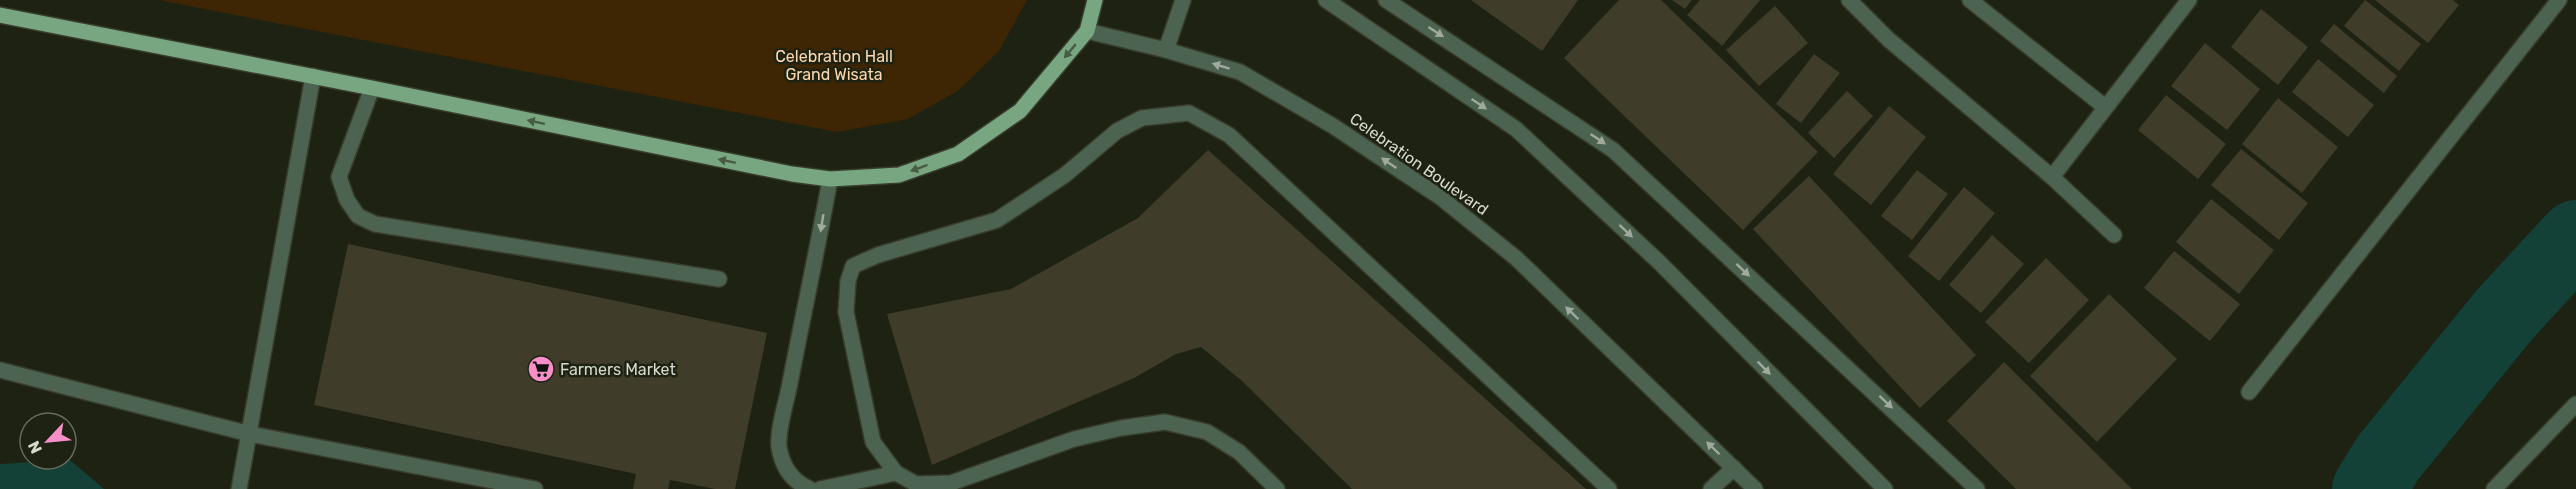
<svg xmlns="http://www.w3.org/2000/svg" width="2576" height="489" font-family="Rubik,sans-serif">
  <rect width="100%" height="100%" fill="#1d2212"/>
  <path fill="#3e2504" d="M158,0H1027L999,51L959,90L908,119L837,132Z"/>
  <path fill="#134137" d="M70,460L104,489H0V464Z"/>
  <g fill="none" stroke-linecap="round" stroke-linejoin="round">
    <path stroke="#134137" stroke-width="74" d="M2369,489L2388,458L2505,314L2576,237"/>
  </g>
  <g fill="#403c2a">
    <path d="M1471,0H1578L1542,51Z"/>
    <path d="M1619,0H1661L1818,152L1743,230L1564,58Z"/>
    <path d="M1672,0H1692L1685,9Z"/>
    <path d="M1700,0H1760L1722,46L1687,15Z"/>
    <path d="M2365,0L2421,44L2399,71L2344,26Z"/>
    <path d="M2375,0H2453L2459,5L2428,43Z"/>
    <path d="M1775,6L1808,43L1759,86L1726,50Z"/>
    <path d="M2261,9L2308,47L2278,85L2231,47Z"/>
    <path d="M2334,24L2397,76L2384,93L2320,41Z"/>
    <path d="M2205,43L2260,89L2227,130L2171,86Z"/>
    <path d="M1814,54L1840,73L1801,123L1776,104Z"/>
    <path d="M2318,59L2374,105L2348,137L2292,92Z"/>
    <path d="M1847,91L1873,116L1834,158L1808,133Z"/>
    <path d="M2166,95L2226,144L2198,179L2138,130Z"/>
    <path d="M2278,98L2338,147L2302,193L2242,144Z"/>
    <path d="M1889,106L1926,137L1871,205L1833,174Z"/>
    <path d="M2241,149L2308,203L2279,240L2211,185Z"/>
    <path d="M1208,150L1586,489H1352L1242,381L1201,347L1176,354L1134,378L932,465L887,314L1011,289L1138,218Z"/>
    <path d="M1917,170L1948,194L1912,240L1881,216Z"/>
    <path d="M1809,176L1976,355L1920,408L1753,229Z"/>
    <path d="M1964,187L1995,213L1939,281L1908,256Z"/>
    <path d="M2211,199L2274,250L2239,294L2176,242Z"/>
    <path d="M1992,235L2024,264L1981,313L1949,285Z"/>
    <path d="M348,244L767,333L735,489H715L670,480L668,489H633L636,474L314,405Z"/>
    <path d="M2174,251L2240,304L2210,341L2144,288Z"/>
    <path d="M2046,258L2089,300L2029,363L1985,322Z"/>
    <path d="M2109,294L2177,359L2097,442L2030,376Z"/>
    <path d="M2004,362L2132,489H2016L1947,421Z"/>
  </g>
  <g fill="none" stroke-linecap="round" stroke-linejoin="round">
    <defs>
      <g id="minor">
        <path d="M1326,0L1516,129L1659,262L1885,489"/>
        <path d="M1386,0L1613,150L1977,489"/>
        <path d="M1849,0L1888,39L2052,177L2114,235"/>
        <path d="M1970,0L2105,107"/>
        <path d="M1087,31L1166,50L1240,72L1333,126L1440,197L1516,258L1755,489"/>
        <path d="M1166,50L1183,0"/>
        <path d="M372,88L339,177L347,200L358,216L375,224L719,279"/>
        <path d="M2052,177L2189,0"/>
        <path d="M0,370L250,434L535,489"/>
        <path d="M2249,392L2559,0"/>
        <path d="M239,489L313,76"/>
        <path d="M810,489C791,481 782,466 779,447C777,430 787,400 790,383C803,315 818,247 830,179"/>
        <path d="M820,489L896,473"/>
        <path d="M1277,489L1239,452L1207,432L1165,422L1121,428L1074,439L951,483L916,484L896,473L873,442L846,312L848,281L853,266L878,255L997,220L1065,175L1117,131L1142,118L1189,113L1229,135L1609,489"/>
        <path d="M1711,489L1734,468"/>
        <path d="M2494,489L2576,404"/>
      </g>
      <path id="major" d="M0,15L372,88L792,174L830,179L899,175L958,154L1020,111L1087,31L1095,0"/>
    </defs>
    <use href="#minor" stroke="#373c2c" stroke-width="18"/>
    <use href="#major" stroke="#373c2c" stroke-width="18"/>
    <use href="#minor" stroke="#4d6351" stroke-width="15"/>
    <use href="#major" stroke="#78a681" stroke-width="15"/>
  </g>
  <defs><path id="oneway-solid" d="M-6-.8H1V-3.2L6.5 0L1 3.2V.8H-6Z" transform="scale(1.5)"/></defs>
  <g fill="#9faa9c">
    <use href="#oneway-solid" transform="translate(1436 32) rotate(33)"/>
    <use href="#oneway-solid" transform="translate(1221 66) rotate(-163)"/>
    <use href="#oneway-solid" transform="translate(1479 104) rotate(34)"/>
    <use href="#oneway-solid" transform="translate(1598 139) rotate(34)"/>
    <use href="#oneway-solid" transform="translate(1389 163) rotate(-146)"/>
    <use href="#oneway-solid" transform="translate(822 223) rotate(99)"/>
    <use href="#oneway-solid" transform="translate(1626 231) rotate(43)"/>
    <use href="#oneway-solid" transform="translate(1743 270) rotate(43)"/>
    <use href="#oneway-solid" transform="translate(1572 313) rotate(-136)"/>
    <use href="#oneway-solid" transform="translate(1764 368) rotate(45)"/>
    <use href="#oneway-solid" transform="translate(1886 402) rotate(43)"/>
    <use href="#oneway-solid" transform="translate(1713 448) rotate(-136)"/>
  </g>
  <g fill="#465d44">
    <use href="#oneway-solid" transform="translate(1070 51) rotate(130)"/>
    <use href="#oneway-solid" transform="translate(536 122) rotate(-168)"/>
    <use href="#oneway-solid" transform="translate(727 161) rotate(-168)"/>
    <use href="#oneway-solid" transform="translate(919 168) rotate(160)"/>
  </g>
  <defs>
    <symbol id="supermarket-disc" viewBox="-11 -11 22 22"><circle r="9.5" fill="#f98fc9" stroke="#1d2212"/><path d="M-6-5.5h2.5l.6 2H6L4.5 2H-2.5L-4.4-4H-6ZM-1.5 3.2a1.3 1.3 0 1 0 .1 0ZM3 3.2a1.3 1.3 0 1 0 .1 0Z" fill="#111"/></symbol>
  </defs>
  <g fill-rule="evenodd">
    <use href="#supermarket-disc" x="526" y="354" width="30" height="30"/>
  </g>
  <g text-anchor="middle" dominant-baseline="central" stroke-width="5" stroke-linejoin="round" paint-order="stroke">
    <g font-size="16" fill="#fed7ad" stroke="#1d2212">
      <text x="834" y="56">Celebration Hall<tspan x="834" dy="18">Grand Wisata</tspan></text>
    </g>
    <g font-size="16" fill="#d5d9ce" stroke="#1d2212">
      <text transform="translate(1419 164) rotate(35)">Celebration Boulevard</text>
    </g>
    <g font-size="16" fill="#d5d9ce" stroke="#1d2212" text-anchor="start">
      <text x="560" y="369">Farmers Market</text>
    </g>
  </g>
  <g transform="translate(48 441) rotate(244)"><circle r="28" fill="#1d2212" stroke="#676b5d" stroke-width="1.5"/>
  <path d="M0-4.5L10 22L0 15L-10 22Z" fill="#f98fc9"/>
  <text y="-9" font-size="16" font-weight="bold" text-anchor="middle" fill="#d5d9ce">N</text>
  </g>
</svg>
